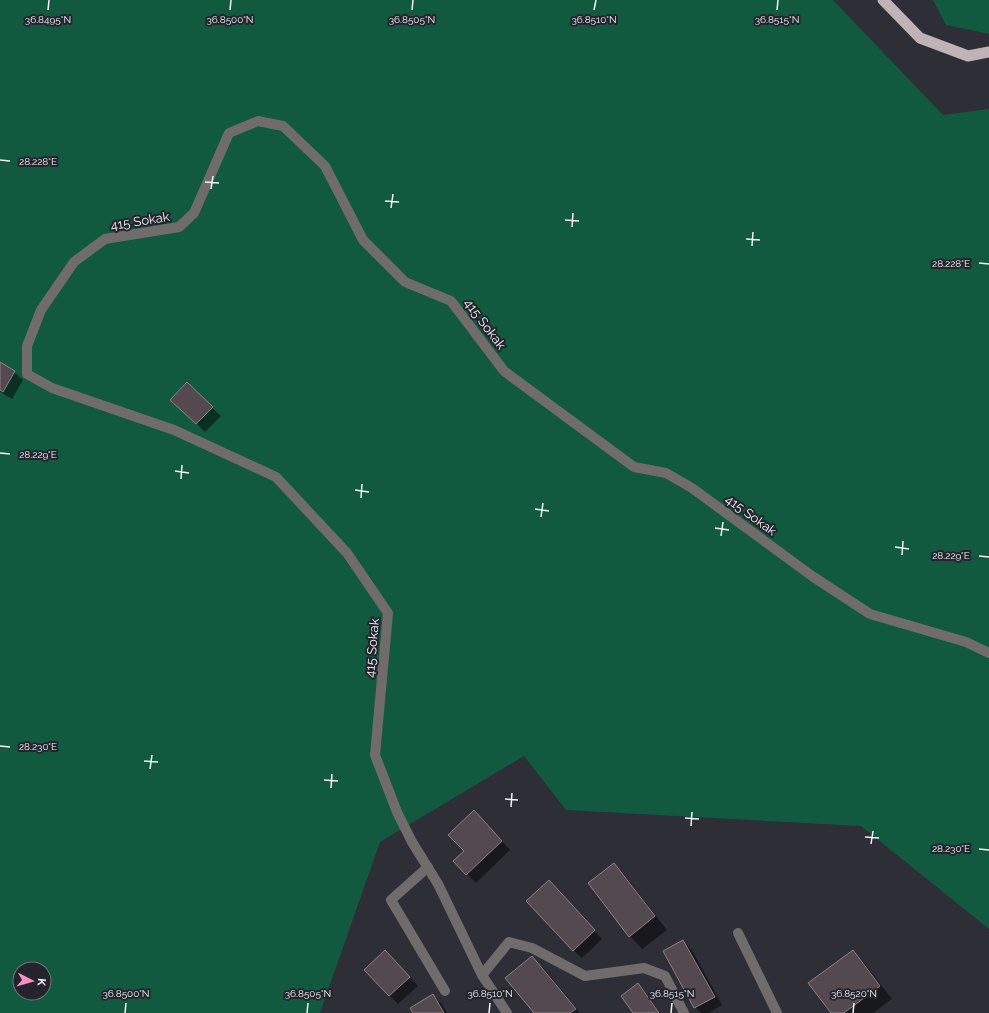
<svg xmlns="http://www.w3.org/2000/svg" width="989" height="1013" font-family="Raleway,sans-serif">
  <rect width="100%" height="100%" fill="#2e2e37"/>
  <g fill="#115a3f" fill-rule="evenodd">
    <path d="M0,0H833L943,115L989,109V929L861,826L566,810L524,756L380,842L320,1013H0ZM20,969H44V993H20Z"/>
    <path d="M933,0H989V34L946,25Z"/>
  </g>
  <g fill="#0007">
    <path d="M0,363L14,372L23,380L12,399L0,392Z"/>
    <path d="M180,408H212L221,416L205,432Z"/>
    <path d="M482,820L510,850L476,883L455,861L465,851Z"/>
    <path d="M614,864L626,877L667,930L642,949L630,936Z"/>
    <path d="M557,890L602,939L582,958L573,950Z"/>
    <path d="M683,942L692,950L722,1005L709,1013H701L695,1007L665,952Z"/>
    <path d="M853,951L865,964L892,999L873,1013H832Z"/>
    <path d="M532,957L545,970L580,1013H535Z"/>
    <path d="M393,960L418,986L398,1004L365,970Z"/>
    <path d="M637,985L646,993L660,1013H634Z"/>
    <path d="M433,995L442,1004L447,1013H414Z"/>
  </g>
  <g fill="#54494e" stroke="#8e8187">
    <path d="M0,362L15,371L3,392L0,390Z"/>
    <path d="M187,382L213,407L196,424L170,400Z"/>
    <path d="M474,810L502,841L466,875L453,861L464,851L448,835Z"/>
    <path d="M614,863L655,916L629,937L588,883Z"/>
    <path d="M549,880L595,930L573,951L526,901Z"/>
    <path d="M683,940L715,997L694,1008L663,951Z"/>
    <path d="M385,950L410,977L389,996L364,970Z"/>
    <path d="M853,950L880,986L844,1013H831L808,983Z"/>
    <path d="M532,956L576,1009L570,1013H534L505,978Z"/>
    <path d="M638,983L659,1013H633L621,996Z"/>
    <path d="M433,994L444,1013H413L410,1008Z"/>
  </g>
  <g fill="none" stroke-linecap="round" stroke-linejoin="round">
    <g stroke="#716c6c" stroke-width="10">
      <path d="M428,867L391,900L445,991"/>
      <path d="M482,975L438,884L412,842L397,812L375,755L388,613L347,553L276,477L174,430L52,388L27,374V346L41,310L74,262L105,239L179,227L194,213L229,133L258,121L283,126L325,166L363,240L405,282L451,301L504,371L634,467L666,473L692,488L812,576L870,614L966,642L989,653"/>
    </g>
    <g stroke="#716c6c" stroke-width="10">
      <path d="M738,933L777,1013"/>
      <path d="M482,975L509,942L532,948L585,976L644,968L665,976L684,1013"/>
    </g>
    <path stroke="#716c6c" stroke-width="10" d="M482,975L507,1013"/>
    <path stroke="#c0b3b5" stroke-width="11" d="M883,0L920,38L968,56L989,52"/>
  </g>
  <path fill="none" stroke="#f1f1f7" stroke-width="1.5" d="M48,10L49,0M230,10L231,0M412,10L413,0M594,10L596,0M777,10L778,0M0,160L10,161M205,182L219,183M211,189L213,176M385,201L399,202M391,208L393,194M565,220L579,221M572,227L573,213M746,239L760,240M752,246L753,232M979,263L989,264M0,453L10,454M175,471L189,473M181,479L182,465M355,490L369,492M361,498L362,484M535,509L549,511M541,517L543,503M715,528L729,530M721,536L723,522M895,547L909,549M902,555L903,541M979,556L989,557M0,746L10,747M144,761L158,762M150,769L152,755M324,780L338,781M331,788L332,774M505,799L518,800M511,807L512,793M685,818L699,819M691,826L692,812M865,837L879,838M871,844L873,831M979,849L989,850M125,1013L126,1003M307,1013L308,1003M489,1013L490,1003M671,1013L672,1003M853,1013L854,1003"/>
  <g text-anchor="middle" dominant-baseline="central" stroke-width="4" stroke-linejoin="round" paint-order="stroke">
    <g font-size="13" fill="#f1f1f7" stroke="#24242d">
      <text transform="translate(140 221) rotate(-9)">415 Sokak</text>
      <text transform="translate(485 324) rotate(53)">415 Sokak</text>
      <text transform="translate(751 515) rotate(36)">415 Sokak</text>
      <text transform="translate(372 648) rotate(-85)">415 Sokak</text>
    </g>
  </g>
  <g font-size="10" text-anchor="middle" fill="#f1f1f7" stroke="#24242d" stroke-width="4" stroke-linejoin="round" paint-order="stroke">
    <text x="48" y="23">36.8495°N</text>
    <text x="230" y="23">36.8500°N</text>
    <text x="412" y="23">36.8505°N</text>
    <text x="594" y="23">36.8510°N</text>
    <text x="777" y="23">36.8515°N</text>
    <text x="38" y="165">28.228°E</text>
    <text x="951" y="267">28.228°E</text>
    <text x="38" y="458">28.229°E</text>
    <text x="951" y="559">28.229°E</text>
    <text x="38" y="750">28.230°E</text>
    <text x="951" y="852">28.230°E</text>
    <text x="126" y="997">36.8500°N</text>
    <text x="308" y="997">36.8505°N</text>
    <text x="490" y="997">36.8510°N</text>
    <text x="672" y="997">36.8515°N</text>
    <text x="854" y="997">36.8520°N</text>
  </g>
  <g transform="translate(32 981) rotate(96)"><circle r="19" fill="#24242d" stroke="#76767e"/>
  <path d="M0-3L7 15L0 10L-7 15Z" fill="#f98fc9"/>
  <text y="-6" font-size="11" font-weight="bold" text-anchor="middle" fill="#f1f1f7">K</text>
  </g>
</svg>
